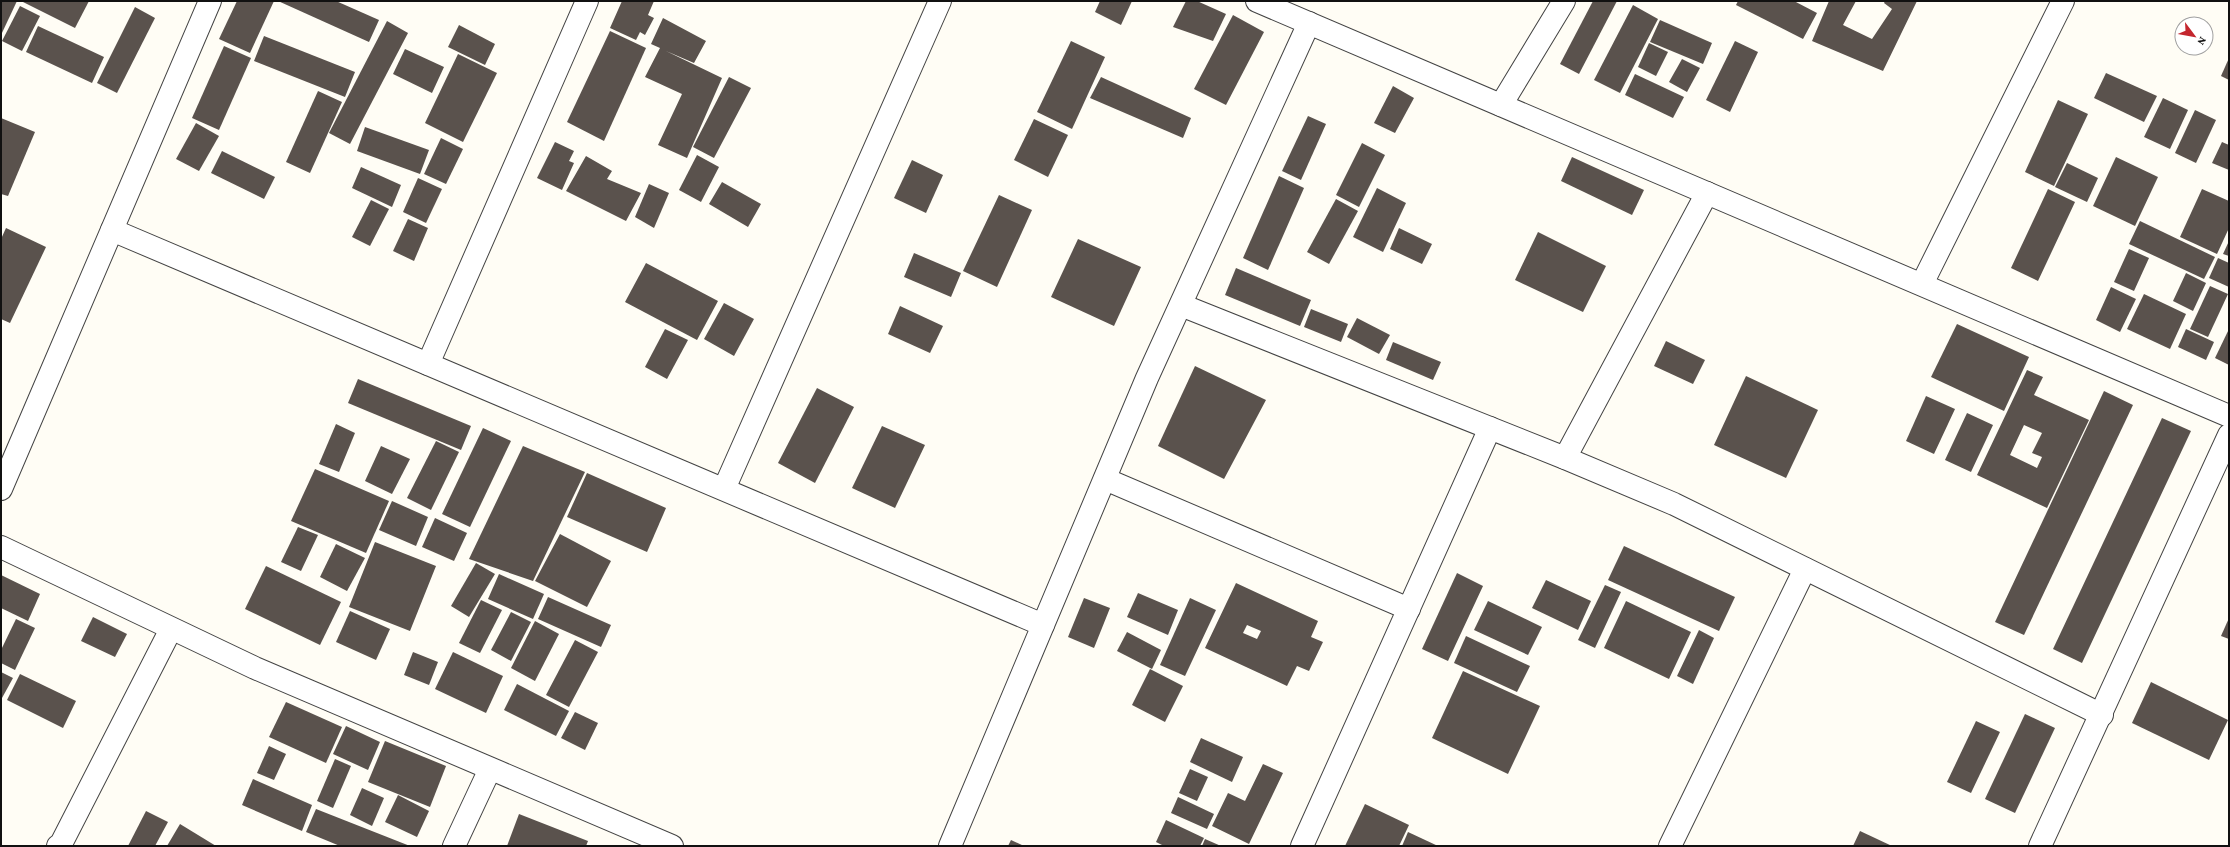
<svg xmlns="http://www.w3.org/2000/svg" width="2230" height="847" font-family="'Crimson Pro',serif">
  <rect width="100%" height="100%" fill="#fffdf5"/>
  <g fill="#5a524d" fill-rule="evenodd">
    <path d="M1,1H17L1,35Z"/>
    <path d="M21,1H89L75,28Z"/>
    <path d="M237,1H274L250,53L219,39Z"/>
    <path d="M278,1H336L379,20L369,42Z"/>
    <path d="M622,1H654L648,15L654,18L645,35L640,32L636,40L610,28Z"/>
    <path d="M1100,1H1132L1121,25L1095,12Z"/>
    <path d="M1186,1H1197L1226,14L1213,41L1173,27Z"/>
    <path d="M1593,1H1617L1579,74L1560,64Z"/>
    <path d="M1738,1H1794L1817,13L1803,39L1736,5Z"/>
    <path d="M1829,1H1856L1843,25L1872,39L1892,9L1884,3L1885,1H1917L1883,71L1812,41Z"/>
    <path d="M1633,5L1658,19L1620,93L1594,80Z"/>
    <path d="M20,6L40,16L22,51L2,41Z"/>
    <path d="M135,7L155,18L117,93L97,83Z"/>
    <path d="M1233,15L1264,32L1226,105L1194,89Z"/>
    <path d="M663,18L706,41L694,63L666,51L722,78L687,158L658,145L682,94L645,77L660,48L651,44Z"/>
    <path d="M1660,20L1712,43L1703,64L1650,42Z"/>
    <path d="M387,21L408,33L350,144L329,133Z"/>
    <path d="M459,25L495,44L485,65L448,47Z"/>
    <path d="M38,26L104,57L92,83L26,52Z"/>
    <path d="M610,31L646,48L604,141L567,122Z"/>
    <path d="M264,36L355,72L345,97L254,61Z"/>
    <path d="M1071,41L1105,57L1072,129L1037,112Z"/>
    <path d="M1735,41L1758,52L1730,112L1706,100Z"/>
    <path d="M1649,43L1668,52L1656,76L1638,67Z"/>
    <path d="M224,46L251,58L219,130L192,118Z"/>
    <path d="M405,49L444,67L432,93L393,74Z"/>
    <path d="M458,54L497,73L463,142L425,123Z"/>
    <path d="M2229,58V80L2221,76Z"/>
    <path d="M1682,59L1700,68L1687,92L1669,82Z"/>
    <path d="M2106,73L2157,96L2144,122L2094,98Z"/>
    <path d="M1635,74L1684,97L1673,118L1625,95Z"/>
    <path d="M729,77L751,88L714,158L693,147Z"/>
    <path d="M1101,77L1191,118L1183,138L1090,98Z"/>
    <path d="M1393,86L1414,98L1395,133L1374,123Z"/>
    <path d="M318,91L342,102L310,173L286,162Z"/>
    <path d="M2163,98L2188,110L2170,149L2144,137Z"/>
    <path d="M2058,100L2088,114L2054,186L2025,172Z"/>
    <path d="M2195,110L2216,120L2196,163L2175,153Z"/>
    <path d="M1308,116L1326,124L1301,180L1282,171Z"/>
    <path d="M1,118L35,132L8,196L1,194Z"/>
    <path d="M1034,119L1068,135L1048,177L1014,160Z"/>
    <path d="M196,123L219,136L199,171L176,159Z"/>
    <path d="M365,127L429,150L420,174L357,151Z"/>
    <path d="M441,138L463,149L446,184L424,174Z"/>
    <path d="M555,142L574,151L569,161L574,163L562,190L537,178Z"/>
    <path d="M2222,142L2229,145V170L2212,163Z"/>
    <path d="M1362,143L1385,155L1359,207L1336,195Z"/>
    <path d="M222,151L275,177L264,199L211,173Z"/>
    <path d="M697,155L719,167L701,202L679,190Z"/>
    <path d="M586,156L612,171L607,179L641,193L626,221L566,191Z"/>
    <path d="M1572,157L1644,190L1632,215L1561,181Z"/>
    <path d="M2116,157L2158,177L2135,226L2093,206Z"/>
    <path d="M912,160L943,175L926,213L894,198Z"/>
    <path d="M2067,163L2098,178L2087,202L2055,187Z"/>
    <path d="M361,167L401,185L392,207L352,188Z"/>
    <path d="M1279,176L1304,188L1268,270L1243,258Z"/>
    <path d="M418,178L442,189L426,223L403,212Z"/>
    <path d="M722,182L761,204L748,227L709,204Z"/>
    <path d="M649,184L669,193L654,228L635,217Z"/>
    <path d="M1377,188L1406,203L1383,252L1353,237Z"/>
    <path d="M2048,189L2075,202L2038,281L2011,268Z"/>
    <path d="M2202,189L2229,201V228L2217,254L2180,237Z"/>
    <path d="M999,195L1032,210L997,287L963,271Z"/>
    <path d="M1336,199L1358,211L1329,264L1307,252Z"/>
    <path d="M371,200L389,209L370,246L352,237Z"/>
    <path d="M408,219L428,228L414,261L393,251Z"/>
    <path d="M2140,221L2215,257L2204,279L2129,244Z"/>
    <path d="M6,228L46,247L10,323L1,319V239Z"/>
    <path d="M1399,228L1432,244L1422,264L1390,249Z"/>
    <path d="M1538,232L1606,266L1583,312L1515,280Z"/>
    <path d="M1078,239L1141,267L1114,326L1051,297Z"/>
    <path d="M2229,241V256L2223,254Z"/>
    <path d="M2129,249L2149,258L2134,291L2114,282Z"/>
    <path d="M914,253L961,273L951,297L904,277Z"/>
    <path d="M2218,258L2229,263V287L2209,278Z"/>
    <path d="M646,263L718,301L697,340L625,302Z"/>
    <path d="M1236,268L1311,300L1300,326L1225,295Z"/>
    <path d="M2186,273L2206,283L2193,311L2173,301Z"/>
    <path d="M2210,286L2228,294L2208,337L2190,329Z"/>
    <path d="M2111,287L2136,299L2120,332L2096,320Z"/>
    <path d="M2144,294L2186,314L2170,349L2127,329Z"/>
    <path d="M724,303L754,319L734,356L704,339Z"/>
    <path d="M900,306L943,326L930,353L888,334Z"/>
    <path d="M1311,309L1348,324L1341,342L1304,327Z"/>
    <path d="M1357,318L1390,335L1379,354L1347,337Z"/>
    <path d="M1957,324L2029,357L2004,411L1931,377Z"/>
    <path d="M665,329L688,340L667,379L645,367Z"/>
    <path d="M2186,329L2214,342L2206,360L2178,347Z"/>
    <path d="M2229,329V365L2215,358Z"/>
    <path d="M1666,341L1705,360L1693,384L1654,366Z"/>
    <path d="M1393,342L1441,362L1433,380L1386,360Z"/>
    <path d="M1195,366L1266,400L1224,479L1158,446Z"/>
    <path d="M2027,370L2043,377L2034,395L2089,420L2047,508L1977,475ZM2024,425L2042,433L2032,453L2042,457L2037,468L2010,455Z"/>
    <path d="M1746,376L1818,410L1786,478L1714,445Z"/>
    <path d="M358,379L471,426L461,450L348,403Z"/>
    <path d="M817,388L854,407L815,483L778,463Z"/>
    <path d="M2104,391L2133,405L2024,635L1995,622Z"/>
    <path d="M1926,396L1955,409L1934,454L1906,441Z"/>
    <path d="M1967,413L1993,425L1971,472L1945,460Z"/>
    <path d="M2162,418L2191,431L2082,663L2053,649Z"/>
    <path d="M336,424L355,433L339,472L319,464Z"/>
    <path d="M882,426L925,445L895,508L852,488Z"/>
    <path d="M483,428L511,441L470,527L442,514Z"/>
    <path d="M436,441L459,452L431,510L407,498Z"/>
    <path d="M381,446L410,459L392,494L365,481Z"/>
    <path d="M523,446L585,472L533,581L469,559Z"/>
    <path d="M315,469L389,501L366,553L291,521Z"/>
    <path d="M587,473L666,508L647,552L567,517Z"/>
    <path d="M392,501L428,517L416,546L379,530Z"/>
    <path d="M435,518L467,533L454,561L422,547Z"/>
    <path d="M298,527L318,535L301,571L281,562Z"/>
    <path d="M560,534L611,561L587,607L535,581Z"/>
    <path d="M375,542L436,566L410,631L349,607Z"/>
    <path d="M336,544L365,558L347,591L320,577Z"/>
    <path d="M1624,546L1735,597L1719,631L1608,580Z"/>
    <path d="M476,563L495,574L469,617L451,606Z"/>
    <path d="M266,566L341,602L320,645L245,609Z"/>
    <path d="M1457,573L1483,586L1448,661L1422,649Z"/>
    <path d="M499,574L544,594L533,619L488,599Z"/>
    <path d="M1,575L40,594L28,621L1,608Z"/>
    <path d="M1546,580L1591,601L1578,630L1532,608Z"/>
    <path d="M1236,583L1318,621L1311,637L1323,642L1309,671L1297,666L1287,686L1205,648ZM1247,625L1261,631L1257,639L1243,633Z"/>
    <path d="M1605,585L1621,592L1595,648L1578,640Z"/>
    <path d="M1138,593L1178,610L1168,635L1127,617Z"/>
    <path d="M548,597L611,625L601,647L538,619Z"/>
    <path d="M1084,598L1110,608L1094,648L1068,637Z"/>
    <path d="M1190,598L1216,610L1185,676L1160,665Z"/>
    <path d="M481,600L502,610L480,653L459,643Z"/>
    <path d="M1488,601L1542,627L1528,655L1474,630Z"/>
    <path d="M1626,601L1691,632L1669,679L1604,648Z"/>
    <path d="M350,611L390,629L376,660L336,642Z"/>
    <path d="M511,612L531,622L511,661L491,650Z"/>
    <path d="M93,617L127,634L115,657L81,641Z"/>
    <path d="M2229,618V639L2221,636Z"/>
    <path d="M16,619L35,628L15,670L1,663V650Z"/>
    <path d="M535,621L559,634L535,681L511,668Z"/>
    <path d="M1699,630L1714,638L1693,684L1677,676Z"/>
    <path d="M1127,632L1161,650L1152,669L1117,651Z"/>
    <path d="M1466,636L1530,666L1517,692L1454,663Z"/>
    <path d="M575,640L598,652L569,707L546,695Z"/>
    <path d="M413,652L438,662L429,685L404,675Z"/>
    <path d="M453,652L503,676L486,713L435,689Z"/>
    <path d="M1150,669L1183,686L1165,722L1132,705Z"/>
    <path d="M1463,671L1540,706L1508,774L1432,738Z"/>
    <path d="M1,672L13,678L2,698L1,697Z"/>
    <path d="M20,674L76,701L63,728L7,700Z"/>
    <path d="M2151,682L2228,720L2209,760L2132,723Z"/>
    <path d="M517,684L569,711L556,736L504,710Z"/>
    <path d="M286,702L342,727L326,763L269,737Z"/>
    <path d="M575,712L598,723L585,750L561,738Z"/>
    <path d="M2025,714L2055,728L2015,813L1985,799Z"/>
    <path d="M1976,721L2000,732L1971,793L1947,782Z"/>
    <path d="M346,726L380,742L368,770L333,754Z"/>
    <path d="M1201,738L1243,757L1232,782L1190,762Z"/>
    <path d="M385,741L446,766L430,807L368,782Z"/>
    <path d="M269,746L286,754L274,780L257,773Z"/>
    <path d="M335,759L351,766L333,808L317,801Z"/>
    <path d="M1263,764L1283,773L1249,844L1212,826L1228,793L1245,801Z"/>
    <path d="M1190,769L1208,777L1197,801L1179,793Z"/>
    <path d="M253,779L312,805L302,831L242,805Z"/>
    <path d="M362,788L384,798L372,826L350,815Z"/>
    <path d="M398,795L429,811L417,837L385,822Z"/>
    <path d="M1178,797L1214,814L1207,829L1171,813Z"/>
    <path d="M1365,804L1409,825L1399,846H1345Z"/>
    <path d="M316,809L410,846H340L306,832Z"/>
    <path d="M146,811L168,822L155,846H128Z"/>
    <path d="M519,814L588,841L586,846H507Z"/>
    <path d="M1166,820L1204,838L1200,846H1164L1156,842Z"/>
    <path d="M180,824L216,846H167Z"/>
    <path d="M1860,831L1892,846H1853Z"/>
    <path d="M1408,832L1438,846H1402Z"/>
    <path d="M1205,839L1221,846H1202Z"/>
    <path d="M1011,840L1024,846H1008Z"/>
  </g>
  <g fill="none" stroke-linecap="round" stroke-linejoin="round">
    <defs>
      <g id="minor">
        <path d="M1257,1L2229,416"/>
        <path d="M1501,105L1564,1"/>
        <path d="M112,230L1043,625"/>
        <path d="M1922,284L2063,1"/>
        <path d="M1181,305L1565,458L1674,504L2102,715"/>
        <path d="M428,364L587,1"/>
        <path d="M1565,458L1707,193"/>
        <path d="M1105,479L1409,609"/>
        <path d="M1,489L210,1"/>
        <path d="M724,489L940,1"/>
        <path d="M1,547L255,668L672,846"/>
        <path d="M58,846L61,844L171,629"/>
        <path d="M454,846L490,769"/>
        <path d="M950,846L1147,378L1309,23"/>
        <path d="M1302,846L1490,428"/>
        <path d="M1670,846L1805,569"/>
        <path d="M2040,846L2229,435"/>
      </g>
    </defs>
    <use href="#minor" stroke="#444" stroke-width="24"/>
    <use href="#minor" stroke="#fff" stroke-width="22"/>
  </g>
  <rect width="2230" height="847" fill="none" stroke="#111111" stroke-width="4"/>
  <g transform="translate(2194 36) rotate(122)"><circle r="19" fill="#ffffff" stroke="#a0a0a0"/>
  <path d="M0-3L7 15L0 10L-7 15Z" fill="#c4262e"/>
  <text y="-6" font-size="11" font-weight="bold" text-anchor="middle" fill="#111111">N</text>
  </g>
</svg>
